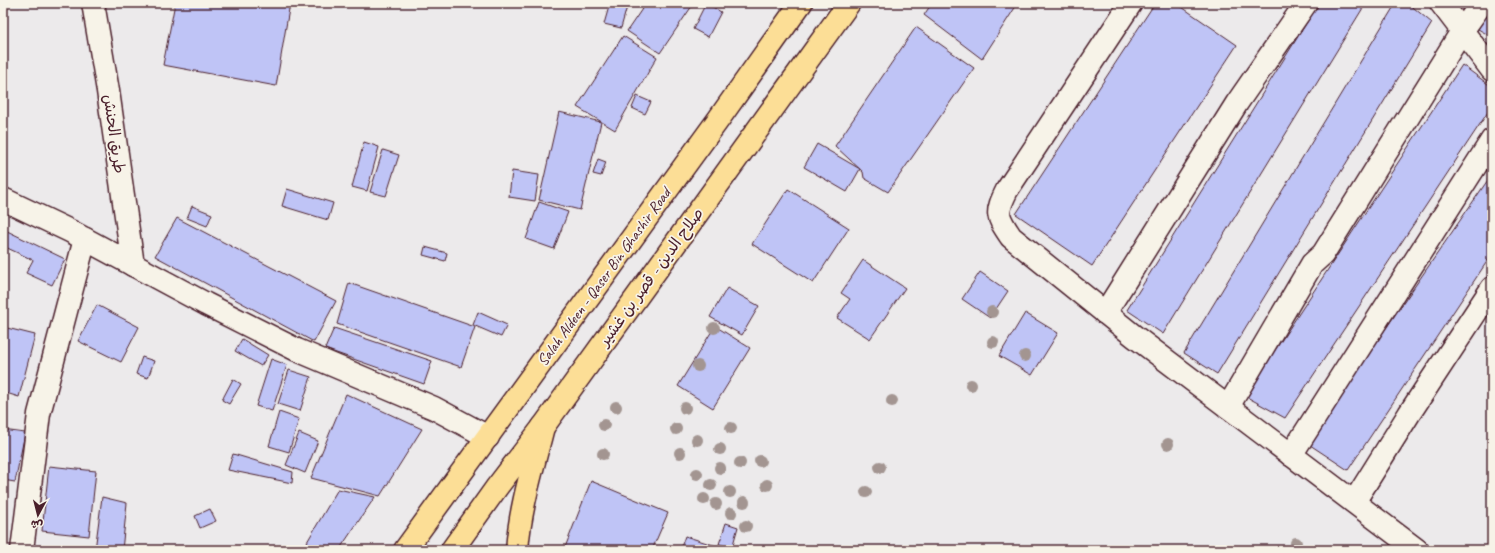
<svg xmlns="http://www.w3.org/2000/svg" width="1495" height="553" font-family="Caveat,'Playpen Sans Arabic',sans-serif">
  <rect width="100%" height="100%" fill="#eceaeb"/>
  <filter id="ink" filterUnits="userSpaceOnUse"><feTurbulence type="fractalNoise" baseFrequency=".025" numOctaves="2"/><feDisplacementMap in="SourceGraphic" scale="8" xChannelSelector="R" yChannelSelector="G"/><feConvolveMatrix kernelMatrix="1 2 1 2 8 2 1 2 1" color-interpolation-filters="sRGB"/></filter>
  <g filter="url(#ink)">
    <g fill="#bfc4f6" stroke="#4a1f2b">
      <path d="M175,3H290L276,86L163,65Z"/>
      <path d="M610,3H628L621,28L604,24Z"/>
      <path d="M646,3H694L660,53L627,31Z"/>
      <path d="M706,3L721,12L708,37L693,29Z"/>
      <path d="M932,3H1018L982,59L924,15Z"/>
      <path d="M1155,3H1176L1237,45L1092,266L1016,214Z"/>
      <path d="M1319,3H1366L1163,334L1127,310Z"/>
      <path d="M1396,3H1408L1432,23L1217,374L1184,353Z"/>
      <path d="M1492,6V37L1478,29Z"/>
      <path d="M916,27L974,68L888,192L864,178L863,172L835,146Z"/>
      <path d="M623,36L657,57L615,130L577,107Z"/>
      <path d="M1462,65L1492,87V106L1285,418L1245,396Z"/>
      <path d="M637,96L651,102L645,114L632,108Z"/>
      <path d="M559,112L601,122L580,210L539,200Z"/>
      <path d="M364,142L379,147L367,191L352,187Z"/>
      <path d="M817,144L860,169L847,192L804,167Z"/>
      <path d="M383,150L399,155L386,196L370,192Z"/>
      <path d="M598,159L606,162L601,176L593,174Z"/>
      <path d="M512,171L539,175L535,201L509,197Z"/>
      <path d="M1492,174V254L1348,470L1307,443Z"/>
      <path d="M287,189L333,203L328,220L282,206Z"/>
      <path d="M788,189L849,228L813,283L752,244Z"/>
      <path d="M539,202L568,212L554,249L526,239Z"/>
      <path d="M192,206L212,214L207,226L187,218Z"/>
      <path d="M177,218L336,301L314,342L155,256Z"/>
      <path d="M3,229L65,259L52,285L26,273L33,260L3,246Z"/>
      <path d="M425,247L447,253L445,261L423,255Z"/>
      <path d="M863,260L905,288L870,339L837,318L850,299L841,293Z"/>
      <path d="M980,272L1008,291L990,318L962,299Z"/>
      <path d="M349,283L475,327L461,367L337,324Z"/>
      <path d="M727,288L759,306L742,335L710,317Z"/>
      <path d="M97,305L139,327L121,362L78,341Z"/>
      <path d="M478,312L507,325L501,337L473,325Z"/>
      <path d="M1025,313L1058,333L1032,375L999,356Z"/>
      <path d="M715,326L750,348L713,408L678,386Z"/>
      <path d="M3,327L35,335L19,397L3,392Z"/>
      <path d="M334,328L432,361L424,384L325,349Z"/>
      <path d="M242,339L268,355L261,366L235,351Z"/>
      <path d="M142,357L154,361L148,378L136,374Z"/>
      <path d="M271,359L287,365L272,411L256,406Z"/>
      <path d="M289,370L311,377L300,411L278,404Z"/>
      <path d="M233,379L241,384L229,404L222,400Z"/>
      <path d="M346,394L422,429L380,496L311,478Z"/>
      <path d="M279,412L299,419L289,452L269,446Z"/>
      <path d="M3,430L25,433L15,482L3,480Z"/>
      <path d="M299,433L318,441L305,473L286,465Z"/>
      <path d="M233,454L293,472L292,483L228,470Z"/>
      <path d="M49,466L96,471L89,536L42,531Z"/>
      <path d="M591,481L668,513L652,550H564Z"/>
      <path d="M338,489L375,497L339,550H319L307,542Z"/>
      <path d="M102,497L127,503L122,550H95Z"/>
      <path d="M210,509L216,521L200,528L195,516Z"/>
      <path d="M726,523L738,527L732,548L719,544Z"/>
      <path d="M685,536L729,550H680Z"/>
    </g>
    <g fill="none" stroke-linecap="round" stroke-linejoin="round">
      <defs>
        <g id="minor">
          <path d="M93,3L108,91L133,265"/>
          <path d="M1131,3L1007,190C995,214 997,216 1011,237L1134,336L1417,550"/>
          <path d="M1441,3L1492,70"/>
          <path d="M3,199L70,231L206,304L297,350L434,408L488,437"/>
          <path d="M1105,313L1237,103L1306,3"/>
          <path d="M1228,407L1312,264L1323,254L1462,31L1482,3"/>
          <path d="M1291,455L1492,140"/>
          <path d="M1354,502L1409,414L1492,288"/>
          <path d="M22,550L39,414L85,239"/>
        </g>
        <path id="major" d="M517,550C520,508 533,467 543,427"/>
        <g id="highway">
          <path d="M405,550L718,120L801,3"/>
          <path d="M452,550L497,487L543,427L849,3"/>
        </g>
      </defs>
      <use href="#minor" stroke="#4a1f2b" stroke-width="25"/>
      <use href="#major" stroke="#4a1f2b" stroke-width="25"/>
      <use href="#highway" stroke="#4a1f2b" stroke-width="25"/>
      <use href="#minor" stroke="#f7f3e8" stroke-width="22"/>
      <use href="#major" stroke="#fcde96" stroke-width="22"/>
      <use href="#highway" stroke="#fcde96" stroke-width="22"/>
    </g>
    <g fill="#a39591">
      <circle cx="992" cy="312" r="6"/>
      <circle cx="714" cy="328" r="6"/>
      <circle cx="993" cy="342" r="6"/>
      <circle cx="1025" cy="356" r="6"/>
      <circle cx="698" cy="366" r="6"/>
      <circle cx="971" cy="385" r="6"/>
      <circle cx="892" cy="401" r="6"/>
      <circle cx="616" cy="407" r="6"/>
      <circle cx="685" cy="408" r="6"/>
      <circle cx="604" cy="425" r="6"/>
      <circle cx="731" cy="428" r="6"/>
      <circle cx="676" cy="429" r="6"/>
      <circle cx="697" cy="440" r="6"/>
      <circle cx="1168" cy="444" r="6"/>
      <circle cx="720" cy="449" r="6"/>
      <circle cx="680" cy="453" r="6"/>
      <circle cx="603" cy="454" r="6"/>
      <circle cx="760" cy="461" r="6"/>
      <circle cx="740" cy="463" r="6"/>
      <circle cx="880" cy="467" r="6"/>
      <circle cx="720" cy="468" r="6"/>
      <circle cx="697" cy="474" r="6"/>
      <circle cx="711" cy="485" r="6"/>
      <circle cx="767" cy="485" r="6"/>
      <circle cx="730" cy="492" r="6"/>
      <circle cx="866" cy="492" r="6"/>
      <circle cx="704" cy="499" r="6"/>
      <circle cx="744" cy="502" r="6"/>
      <circle cx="716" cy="504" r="6"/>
      <circle cx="731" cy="513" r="6"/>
      <circle cx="746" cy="526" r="6"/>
      <circle cx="1296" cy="543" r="6"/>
    </g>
  </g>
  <g text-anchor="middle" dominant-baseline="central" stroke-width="3.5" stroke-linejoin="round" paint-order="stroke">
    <g font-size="16" fill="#4a1f2b" stroke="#f7f3e8">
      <text transform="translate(114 134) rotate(82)">طريق الحنش</text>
      <text transform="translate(604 277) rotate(-54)">Salah Aldeen - Qaser Bin Ghashir Road</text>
      <text transform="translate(651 277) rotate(-54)">صلاح الدين - قصر بن غشير</text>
    </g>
  </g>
  <rect width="1495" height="553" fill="none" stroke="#f7f3e8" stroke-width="16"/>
  <rect x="8" y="8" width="1479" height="537" fill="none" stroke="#4a1f2b" stroke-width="1.5" filter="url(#ink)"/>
  <g transform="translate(38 515) rotate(187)" stroke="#f7f3e8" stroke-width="3" paint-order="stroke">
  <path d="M0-3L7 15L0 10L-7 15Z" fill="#4a1f2b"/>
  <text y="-6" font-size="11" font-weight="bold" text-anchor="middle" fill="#4a1f2b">ش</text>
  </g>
</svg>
